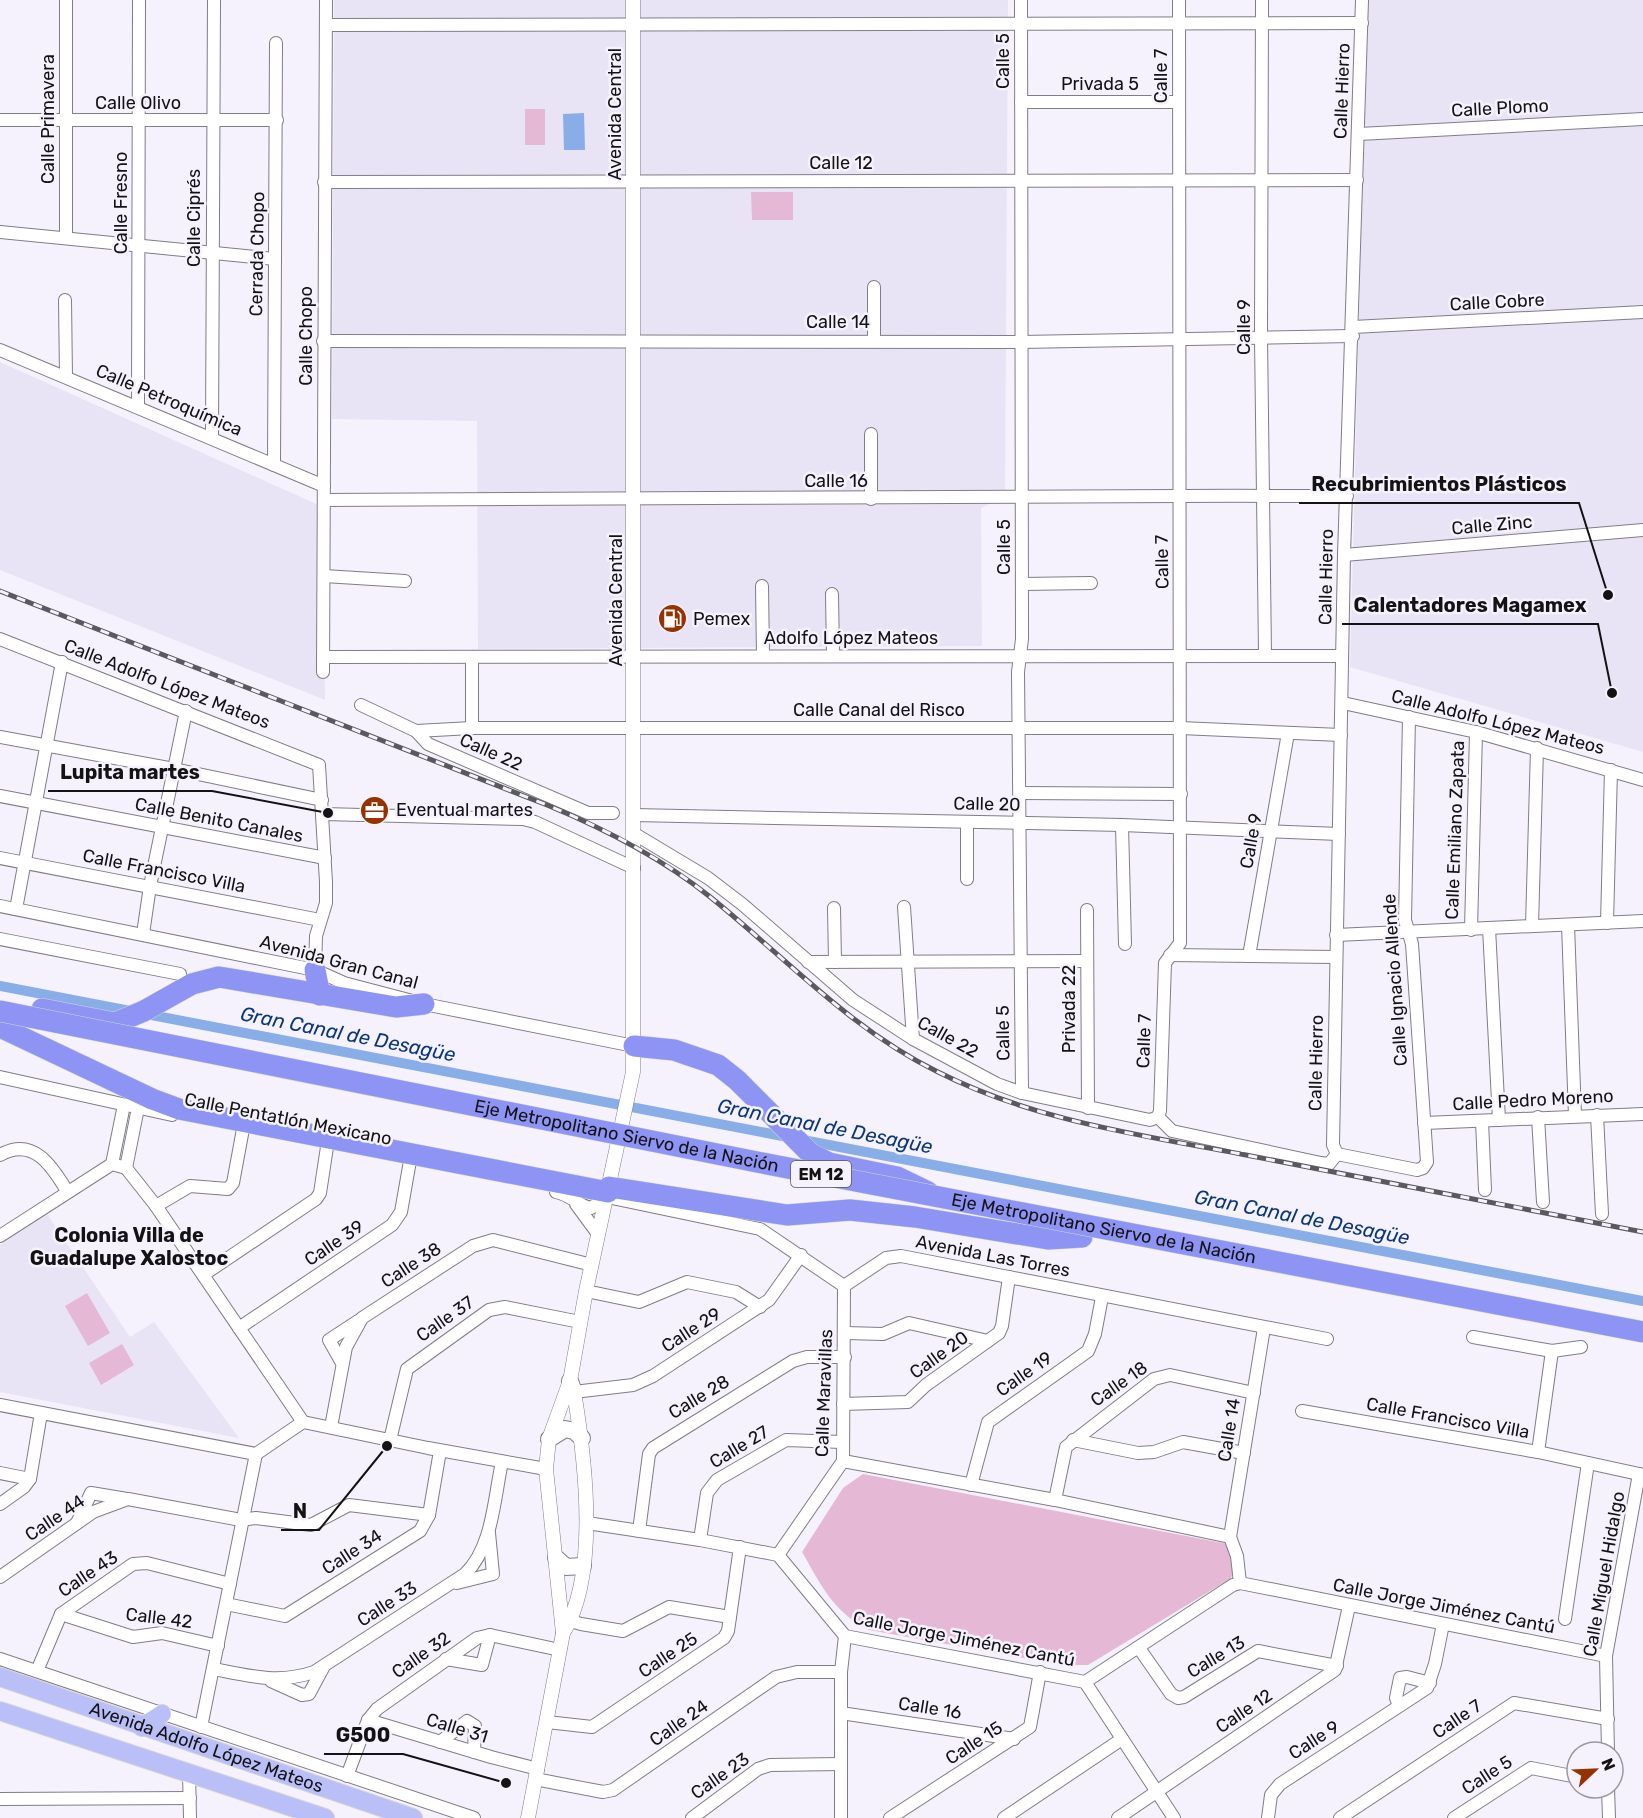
<svg xmlns="http://www.w3.org/2000/svg" width="1643" height="1818" font-family="Rubik,sans-serif">
  <rect width="100%" height="100%" fill="#f5f2fd"/>
  <g fill="#e9e4f5">
    <path d="M334,0H1008L1005,497L981,508L982,646L478,649L477,421L332,419Z"/>
    <path d="M1367,0H1643V752L1350,667Z"/>
    <path d="M0,362L323,507L325,700L0,570Z"/>
    <path d="M47,1214L130,1337L154,1322L239,1438L0,1392V1245Z"/>
  </g>
  <g fill="#e5b9d5">
    <rect x="525" y="109" width="20" height="36"/>
    <path d="M751,192H793V220H752Z"/>
    <path d="M87,1293L110,1333L88,1346L65,1306Z"/>
    <path d="M122,1344L134,1365L101,1385L89,1363Z"/>
    <path d="M863,1474L1228,1544L1237,1568L1230,1579L1088,1665H1062L869,1630C833,1612 821,1585 802,1552L843,1488Z"/>
  </g>
  <path fill="#89ade6" d="M584,113L585,150H564L563,114Z"/>
  <g fill="none" stroke-linecap="round" stroke-linejoin="round">
    <path stroke="#89ade6" stroke-width="10" d="M0,986L1643,1301"/>
    <defs>
      <g id="minor">
        <path d="M1021,0L1022,639L1018,672L1022,1093"/>
        <path d="M1262,0L1261,337L1265,654"/>
        <path d="M326,25L1362,23"/>
        <path d="M1021,102H1179"/>
        <path d="M0,120H277"/>
        <path d="M1359,134L1643,119"/>
        <path d="M324,182L1357,180"/>
        <path d="M0,232L275,259"/>
        <path d="M66,238V0"/>
        <path d="M874,287V340"/>
        <path d="M65,300L66,377"/>
        <path d="M1353,327L1643,312"/>
        <path d="M323,341L1021,342L1353,336"/>
        <path d="M0,350L324,486"/>
        <path d="M138,406L139,0"/>
        <path d="M871,434V499"/>
        <path d="M212,437L214,0"/>
        <path d="M274,465L276,43"/>
        <path d="M324,500C665,499 1006,495 1347,496"/>
        <path d="M1344,555L1643,530"/>
        <path d="M324,576L405,581"/>
        <path d="M1022,584L1091,583"/>
        <path d="M762,586L763,656"/>
        <path d="M832,594L833,655"/>
        <path d="M0,639L319,765L326,882V903L316,936L315,970"/>
        <path d="M323,657L1342,656"/>
        <path d="M472,657V728"/>
        <path d="M323,672L326,0"/>
        <path d="M1343,703L1476,732L1643,780"/>
        <path d="M361,705L416,731L428,744L588,813H613"/>
        <path d="M416,731L472,728H1180L1341,735"/>
        <path d="M0,737L174,769L322,800"/>
        <path d="M1020,793L1181,794"/>
        <path d="M0,796L325,858"/>
        <path d="M323,814L523,819L535,822L634,868"/>
        <path d="M633,815L1122,825L1339,834"/>
        <path d="M1122,825L1125,944"/>
        <path d="M633,833L708,878L742,904L853,1000L913,1039L997,1084L1022,1093L1150,1120L1158,1117"/>
        <path d="M0,858L320,920"/>
        <path d="M967,879V822"/>
        <path d="M0,906L315,970L344,983L424,1004L634,1046"/>
        <path d="M904,907L913,1039"/>
        <path d="M834,908L835,962"/>
        <path d="M16,909L62,662"/>
        <path d="M1087,910L1088,1108"/>
        <path d="M1607,923L1611,770"/>
        <path d="M1568,925L1575,1116"/>
        <path d="M1532,926L1537,748"/>
        <path d="M1489,928L1499,1120"/>
        <path d="M1471,930L1476,732"/>
        <path d="M143,934L150,886L186,711"/>
        <path d="M1336,935L1643,921"/>
        <path d="M0,939L180,974"/>
        <path d="M1170,955L1336,957"/>
        <path d="M1249,956L1288,733"/>
        <path d="M808,962L1087,961"/>
        <path d="M0,1077L172,1115"/>
        <path d="M1597,1115L1602,1214"/>
        <path d="M1158,1117L1160,1111L1165,963L1180,943L1179,0"/>
        <path d="M1158,1117L1172,1131L1321,1163L1329,1164L1337,1154"/>
        <path d="M1538,1117L1543,1202"/>
        <path d="M1482,1121L1485,1190"/>
        <path d="M1424,1123L1643,1114"/>
        <path d="M1337,1154L1333,1145L1344,555L1362,0"/>
        <path d="M1337,1154L1417,1170L1423,1168L1427,1162L1412,944L1405,920L1409,717"/>
        <path d="M0,1155C33,1136 52,1166 67,1191"/>
        <path d="M112,1164L124,1105"/>
        <path d="M126,1168L156,1206L303,1422"/>
        <path d="M126,1168L138,1108"/>
        <path d="M556,1192C571,1195 579,1206 591,1208L607,1197L760,1229L844,1286"/>
        <path d="M576,1204L598,1234"/>
        <path d="M156,1206L190,1186L228,1189L233,1183L243,1129"/>
        <path d="M0,1236L112,1164L126,1168"/>
        <path d="M203,1275L316,1199L320,1193L327,1147"/>
        <path d="M844,1286L886,1258L901,1256L1327,1339"/>
        <path d="M586,1291L639,1302L687,1282L736,1292L760,1307"/>
        <path d="M239,1328L392,1225L401,1212L410,1161"/>
        <path d="M845,1333L883,1334L909,1323L988,1341"/>
        <path d="M1473,1337L1552,1351L1581,1347"/>
        <path d="M342,1363L329,1340L358,1321"/>
        <path d="M574,1392L633,1385L653,1376L769,1300L801,1255"/>
        <path d="M843,1404L908,1402L926,1385L999,1333L1002,1326L1009,1277"/>
        <path d="M0,1405L256,1454L303,1422L428,1448L546,1469"/>
        <path d="M1302,1411L1538,1452L1643,1475"/>
        <path d="M331,1427L346,1347L362,1318L473,1246L493,1240L592,1265"/>
        <path d="M390,1440L407,1369L489,1310L505,1307L580,1322"/>
        <path d="M1073,1440L1138,1453L1154,1452L1183,1442L1244,1453"/>
        <path d="M1538,1452L1552,1351"/>
        <path d="M843,1461L1055,1500L1230,1537"/>
        <path d="M0,1473L30,1479"/>
        <path d="M971,1485L988,1422L1088,1351L1095,1334L1102,1297"/>
        <path d="M1055,1500L1066,1447L1154,1379L1170,1375L1254,1393"/>
        <path d="M0,1504L24,1487L30,1479L41,1413"/>
        <path d="M77,1523L91,1493L127,1499"/>
        <path d="M587,1523L700,1540L778,1555L845,1636L1085,1682L1233,1585L1240,1583L1606,1656"/>
        <path d="M639,1531L649,1454L653,1448L793,1361L807,1357H845"/>
        <path d="M1230,1537L1264,1328"/>
        <path d="M1230,1537L1237,1556L1240,1583"/>
        <path d="M700,1540L707,1493L717,1480L786,1440L842,1442"/>
        <path d="M778,1555L843,1461L844,1286"/>
        <path d="M0,1577L93,1512L128,1499L241,1520L256,1518L311,1525L349,1505L429,1515"/>
        <path d="M457,1583L493,1574L489,1533"/>
        <path d="M226,1604L285,1616L420,1531L429,1515L440,1451"/>
        <path d="M61,1614L133,1637L162,1633L218,1646"/>
        <path d="M561,1618L581,1624L623,1631L669,1607L730,1617"/>
        <path d="M1565,1619L1588,1463"/>
        <path d="M1139,1648L1171,1694L1178,1698L1184,1697L1258,1651L1337,1666"/>
        <path d="M0,1659L474,1818"/>
        <path d="M446,1659L482,1665L490,1635"/>
        <path d="M214,1669C249,1676 279,1684 314,1672L465,1574C493,1547 494,1498 502,1462"/>
        <path d="M37,1671L61,1614L133,1564L147,1563L230,1584"/>
        <path d="M271,1681L302,1695L309,1694L323,1668"/>
        <path d="M1085,1682L1174,1818"/>
        <path d="M1399,1706L1396,1698L1400,1678L1407,1677L1430,1683"/>
        <path d="M841,1713L1014,1739"/>
        <path d="M368,1720L491,1757L538,1769"/>
        <path d="M547,1722L592,1727L724,1638L728,1631L740,1547"/>
        <path d="M201,1727L256,1454"/>
        <path d="M440,1742L467,1721L475,1726L474,1752"/>
        <path d="M1608,1752L1606,1656L1639,1474"/>
        <path d="M189,1772L190,1818"/>
        <path d="M347,1776L368,1720L377,1709L477,1638L490,1635L560,1650"/>
        <path d="M535,1779L603,1792L613,1790L776,1677L797,1672H841"/>
        <path d="M1608,1788L1609,1818"/>
        <path d="M0,1799L190,1798"/>
        <path d="M692,1818L758,1769L770,1765L841,1764"/>
        <path d="M841,1818V1672L845,1636"/>
        <path d="M890,1818L1030,1727L1040,1672"/>
        <path d="M1004,1818L1122,1739"/>
        <path d="M1118,1818L1335,1670L1349,1606"/>
        <path d="M1268,1818L1271,1795L1280,1784L1427,1688L1435,1664L1443,1624"/>
        <path d="M1340,1818L1514,1703L1608,1719"/>
        <path d="M1454,1818L1531,1768L1577,1777"/>
      </g>
      <g id="tertiary">
        <path d="M563,1633L546,1469L549,1439L570,1381L586,1291L633,1072V0"/>
        <path d="M528,1818L563,1633C600,1574 585,1458 574,1392"/>
      </g>
      <g id="secondary">
        <path d="M570,1381L574,1392"/>
        <path d="M549,1439L565,1429L574,1431L582,1438"/>
        <path d="M556,1558L566,1567L583,1566"/>
      </g>
      <g id="primary">
        <path id="s1" d="M0,1677L413,1818"/>
        <path d="M0,1711L325,1818"/>
        <path d="M142,1727L162,1714"/>
      </g>
      <g id="motorway">
        <path d="M315,970L320,995"/>
        <path d="M42,1009L115,1023L144,1011L192,984L219,977L396,1007L424,1004"/>
        <path d="M0,1027L152,1099L179,1109L608,1192"/>
        <path d="M634,1046L674,1050L718,1065L737,1080L811,1154L829,1163L897,1177L928,1192"/>
        <path d="M609,1187L787,1215L850,1210L915,1217L1048,1239L1082,1237"/>
      </g>
    </defs>
    <use href="#minor" stroke="#807d86" stroke-width="14"/>
    <use href="#tertiary" stroke="#807d86" stroke-width="15"/>
    <use href="#secondary" stroke="#807d86" stroke-width="18"/>
    <use href="#primary" stroke="#d5d4d5" stroke-width="20"/>
    <use href="#motorway" stroke="#d5d4d5" stroke-width="22"/>
    <use href="#minor" stroke="#fff" stroke-width="12"/>
    <use href="#tertiary" stroke="#fff" stroke-width="14"/>
    <use href="#secondary" stroke="#fff" stroke-width="16"/>
    <use href="#primary" stroke="#bbbff8" stroke-width="18"/>
    <use href="#motorway" stroke="#8e94f3" stroke-width="21"/>
    <defs>
      <path id="rail" d="M0,591L547,805C605,829 660,857 709,896C785,957 850,1029 938,1072C1035,1121 1141,1135 1246,1155C1378,1181 1511,1206 1643,1232"/>
    </defs>
    <use href="#rail" stroke="#5a595e" stroke-width="5"/>
    <use href="#rail" stroke="#f5f2fd" stroke-width="3" stroke-dasharray="9" stroke-linecap="butt"/>
    <defs>
      <g id="motorway-bridge">
        <path id="s2" d="M0,1011L757,1162L1643,1332"/>
      </g>
    </defs>
    <use href="#motorway-bridge" stroke="#d5d4d5" stroke-width="22" stroke-linecap="butt"/>
    <use href="#motorway-bridge" stroke="#8e94f3" stroke-width="21"/>
  </g>
  <defs>
    <symbol id="fuel-disc" viewBox="-11 -11 22 22"><circle r="9.5" fill="#963100" stroke="#f5f2fd"/><path d="M-5.5-6h7V0h2V4h1.3V-2.5L3-4.5l.8-.8L6-3V5H2.5V1h-1V6h-7ZM-4.2-4.7v3.2H.2V-4.7Z" fill="#fff"/></symbol>
    <symbol id="office-disc" viewBox="-11 -11 22 22"><circle r="9.5" fill="#963100" stroke="#f5f2fd"/><path d="M-6-3h4V-5.5h4V-3h4V5H-6ZM-1-4.5V-3h2v-1.5ZM-6 0V1H6V0Z" fill="#fff"/></symbol>
  </defs>
  <g fill-rule="evenodd">
    <use href="#fuel-disc" x="656" y="602" width="33" height="33"/>
    <use href="#office-disc" x="358" y="794" width="33" height="33"/>
  </g>
  <g text-anchor="middle" dominant-baseline="central" stroke-width="5" stroke-linejoin="round" paint-order="stroke">
    <rect fill="#f5f2fd" stroke="#57555b" stroke-width="1.5" x="791" y="1161" width="60" height="26" rx="4.5"/>
    <g font-size="16" font-weight="bold" fill="#131215">
      <text x="821" y="1174">EM 12</text>
    </g>
    <g font-size="18" fill="#131215" stroke="#f5f2fd">
      <text transform="translate(1003 61) rotate(-90)">Calle 5</text>
      <text transform="translate(1161 76) rotate(-90)">Calle 7</text>
      <text x="1100" y="84">Privada 5</text>
      <text transform="translate(1342 91) rotate(-88)">Calle Hierro</text>
      <text x="138" y="103">Calle Olivo</text>
      <text transform="translate(1500 108) rotate(-3)">Calle Plomo</text>
      <text transform="translate(615 114) rotate(-90)">Avenida Central</text>
      <text transform="translate(48 119) rotate(-90)">Calle Primavera</text>
      <text x="841" y="163">Calle 12</text>
      <text transform="translate(121 203) rotate(-90)">Calle Fresno</text>
      <text transform="translate(194 218) rotate(-90)">Calle Ciprés</text>
      <text transform="translate(257 254) rotate(-89)">Cerrada Chopo</text>
      <text transform="translate(1497 302) rotate(-3)">Calle Cobre</text>
      <text x="838" y="322">Calle 14</text>
      <text transform="translate(1244 327) rotate(-90)">Calle 9</text>
      <text transform="translate(306 336) rotate(-90)">Calle Chopo</text>
      <text transform="translate(169 400) rotate(23)">Calle Petroquímica</text>
      <text x="836" y="481">Calle 16</text>
      <text transform="translate(1492 525) rotate(-5)">Calle Zinc</text>
      <text transform="translate(1004 547) rotate(-90)">Calle 5</text>
      <text transform="translate(1162 562) rotate(-91)">Calle 7</text>
      <text transform="translate(1326 577) rotate(-89)">Calle Hierro</text>
      <text transform="translate(616 600) rotate(-90)">Avenida Central</text>
      <text x="851" y="638">Adolfo López Mateos</text>
      <text transform="translate(167 684) rotate(21)">Calle Adolfo López Mateos</text>
      <text x="879" y="710">Calle Canal del Risco</text>
      <text transform="translate(1498 722) rotate(14)">Calle Adolfo López Mateos</text>
      <text transform="translate(491 752) rotate(24)">Calle 22</text>
      <text transform="translate(987 804) rotate(1)">Calle 20</text>
      <text transform="translate(219 820) rotate(11)">Calle Benito Canales</text>
      <text transform="translate(1455 830) rotate(-88)">Calle Emiliano Zapata</text>
      <text transform="translate(1251 841) rotate(-80)">Calle 9</text>
      <text transform="translate(164 871) rotate(11)">Calle Francisco Villa</text>
      <text transform="translate(339 962) rotate(15)">Avenida Gran Canal</text>
      <text transform="translate(1395 980) rotate(-94)">Calle Ignacio Allende</text>
      <text transform="translate(1069 1009) rotate(-90)">Privada 22</text>
      <text transform="translate(1003 1033) rotate(-91)">Calle 5</text>
      <text transform="translate(948 1037) rotate(29)">Calle 22</text>
      <text transform="translate(1144 1041) rotate(-88)">Calle 7</text>
      <text transform="translate(1316 1063) rotate(-89)">Calle Hierro</text>
      <text transform="translate(1533 1100) rotate(-3)">Calle Pedro Moreno</text>
      <text transform="translate(288 1119) rotate(11)">Calle Pentatlón Mexicano</text>
      <text stroke="none"><textPath href="#s2" startOffset="639">Eje Metropolitano Siervo de la Nación</textPath></text>
      <text stroke="none"><textPath href="#s2" startOffset="1125">Eje Metropolitano Siervo de la Nación</textPath></text>
      <text transform="translate(334 1243) rotate(-34)">Calle 39</text>
      <text transform="translate(993 1256) rotate(11)">Avenida Las Torres</text>
      <text transform="translate(411 1265) rotate(-33)">Calle 38</text>
      <text transform="translate(445 1319) rotate(-35)">Calle 37</text>
      <text transform="translate(691 1330) rotate(-33)">Calle 29</text>
      <text transform="translate(939 1355) rotate(-36)">Calle 20</text>
      <text transform="translate(1024 1374) rotate(-35)">Calle 19</text>
      <text transform="translate(1119 1384) rotate(-35)">Calle 18</text>
      <text transform="translate(824 1393) rotate(-88)">Calle Maravillas</text>
      <text transform="translate(699 1397) rotate(-31)">Calle 28</text>
      <text transform="translate(1448 1418) rotate(10)">Calle Francisco Villa</text>
      <text transform="translate(1229 1430) rotate(-81)">Calle 14</text>
      <text transform="translate(739 1447) rotate(-31)">Calle 27</text>
      <text transform="translate(55 1518) rotate(-34)">Calle 44</text>
      <text transform="translate(352 1552) rotate(-33)">Calle 34</text>
      <text transform="translate(88 1574) rotate(-34)">Calle 43</text>
      <text transform="translate(1604 1574) rotate(-80)">Calle Miguel Hidalgo</text>
      <text transform="translate(387 1604) rotate(-33)">Calle 33</text>
      <text transform="translate(1444 1606) rotate(11)">Calle Jorge Jiménez Cantú</text>
      <text transform="translate(159 1618) rotate(7)">Calle 42</text>
      <text transform="translate(964 1639) rotate(11)">Calle Jorge Jiménez Cantú</text>
      <text transform="translate(421 1655) rotate(-35)">Calle 32</text>
      <text transform="translate(668 1655) rotate(-34)">Calle 25</text>
      <text transform="translate(1216 1657) rotate(-31)">Calle 13</text>
      <text transform="translate(930 1708) rotate(9)">Calle 16</text>
      <text transform="translate(1244 1711) rotate(-34)">Calle 12</text>
      <text transform="translate(1457 1719) rotate(-34)">Calle 7</text>
      <text transform="translate(679 1723) rotate(-35)">Calle 24</text>
      <text transform="translate(457 1728) rotate(17)">Calle 31</text>
      <text transform="translate(1314 1740) rotate(-33)">Calle 9</text>
      <text transform="translate(974 1743) rotate(-33)">Calle 15</text>
      <text stroke="none"><textPath href="#s1" startOffset="218">Avenida Adolfo López Mateos</textPath></text>
      <text transform="translate(1487 1775) rotate(-33)">Calle 5</text>
      <text transform="translate(720 1776) rotate(-35)">Calle 23</text>
    </g>
    <g font-size="18" fill="#131215" stroke="#f5f2fd" text-anchor="start">
      <text x="693" y="619">Pemex</text>
      <text x="396" y="810">Eventual martes</text>
    </g>
    <g font-size="20" font-style="italic" fill="#0b3778" stroke="#f5f2fd">
      <text transform="translate(348 1034) rotate(11)">Gran Canal de Desagüe</text>
      <text transform="translate(825 1126) rotate(11)">Gran Canal de Desagüe</text>
      <text transform="translate(1302 1217) rotate(11)">Gran Canal de Desagüe</text>
    </g>
    <g font-size="20" font-weight="bold" fill="#131215" stroke="#f5f2fd">
      <text x="129" y="1235">Colonia Villa de<tspan x="129" dy="23">Guadalupe Xalostoc</tspan></text>
    </g>
  </g>
  <path fill="none" stroke="#131215" stroke-width="2" d="M1608 595L1579 503H1299M1612 693L1598 624H1342M328 813L212 791H48M387 1446L319 1530H281M506 1783L403 1754H324"/>
  <g fill="#131215" stroke="#f5f2fd" stroke-width="2">
    <circle cx="1608" cy="595" r="6"/>
    <circle cx="1612" cy="693" r="6"/>
    <circle cx="328" cy="813" r="6"/>
    <circle cx="387" cy="1446" r="6"/>
    <circle cx="506" cy="1783" r="6"/>
  </g>
  <g font-size="20" text-anchor="middle" font-weight="bold" fill="#131215" stroke="#f5f2fd" stroke-width="5" stroke-linejoin="round" paint-order="stroke">
    <text x="1439" y="491">Recubrimientos Plásticos</text>
    <text x="1470" y="612">Calentadores Magamex</text>
    <text x="130" y="779">Lupita martes</text>
    <text x="300" y="1518">N</text>
    <text x="363" y="1742">G500</text>
  </g>
  <g transform="translate(1595 1770) rotate(67)"><circle r="28" fill="#f5f2fd" stroke="#9b98a0" stroke-width="1.5"/>
  <path d="M0-4.5L10 22L0 15L-10 22Z" fill="#963100"/>
  <text y="-9" font-size="16" font-weight="bold" text-anchor="middle" fill="#131215">N</text>
  </g>
</svg>
